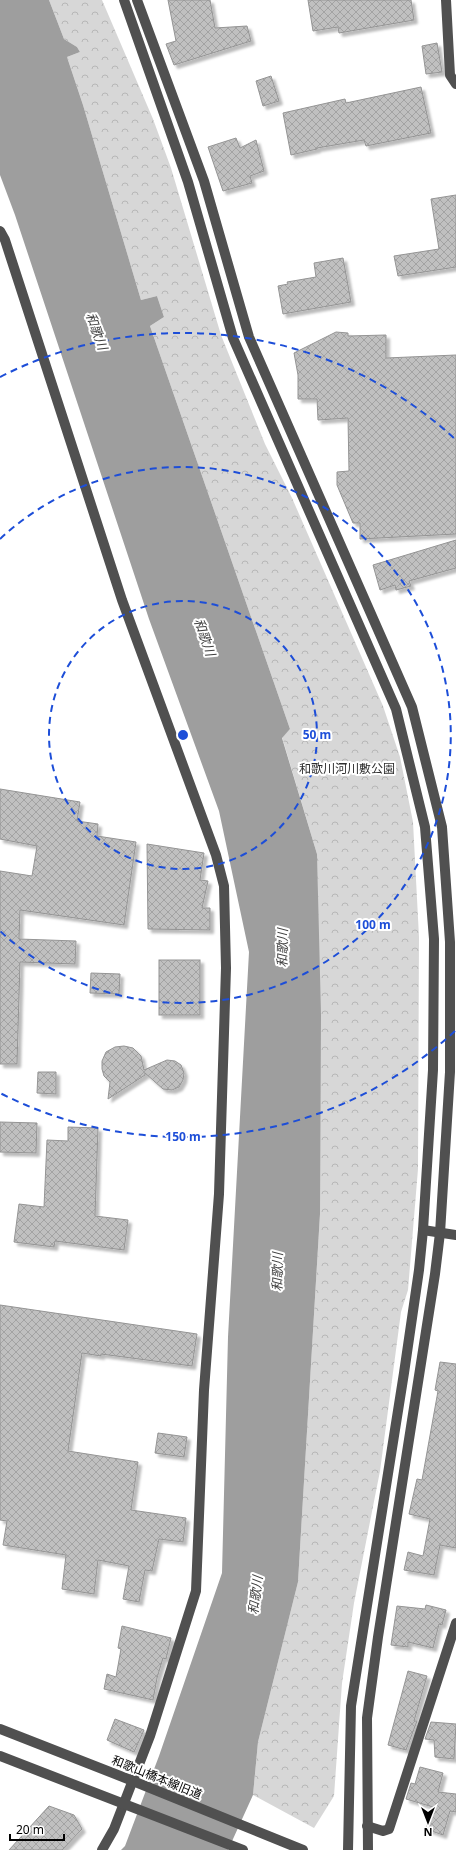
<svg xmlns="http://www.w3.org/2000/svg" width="456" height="1850" font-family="'Noto Sans','Noto Sans JP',sans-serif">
  <defs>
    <pattern id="park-crowns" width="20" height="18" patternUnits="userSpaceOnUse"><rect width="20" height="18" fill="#d7d7d7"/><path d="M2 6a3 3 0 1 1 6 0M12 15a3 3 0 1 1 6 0" fill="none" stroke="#b7b7b7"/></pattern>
    <pattern id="building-cross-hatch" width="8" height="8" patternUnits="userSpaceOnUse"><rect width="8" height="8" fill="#c0c0c0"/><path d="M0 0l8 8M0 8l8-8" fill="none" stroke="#a3a3a3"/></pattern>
    <filter id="shadow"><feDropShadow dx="3.5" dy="3.5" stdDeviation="1" flood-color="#0004"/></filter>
  </defs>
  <rect width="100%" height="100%" fill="#fff"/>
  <path fill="url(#park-crowns)" d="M49,0H102L153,119L171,168L221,335L265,444L292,498L383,706L400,757L413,822L419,937L418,1169L408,1290L401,1312L380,1471L354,1603L342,1683L334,1796L314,1828L253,1795L258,1742L298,1582L320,1214L317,854L282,737L290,729L150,326L164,317L157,296L141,300L83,105L67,57L80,52L77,47L64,39Z"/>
  <path fill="#9e9e9e" d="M0,0H49L64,39L77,47L80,52L67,57L83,105L141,300L157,296L164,317L150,326L290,729L282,738L317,854L321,1015L320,1214L298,1582L258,1742L253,1795L228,1850H121L125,1846L159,1756L222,1573L228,1337L249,952L219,811L149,619L15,215L0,175Z"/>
  <g fill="url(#building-cross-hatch)" stroke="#949494" filter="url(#shadow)">
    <path d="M168,0H210L215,28L247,26L251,41L174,65L166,44L176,41Z"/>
    <path d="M308,0H411L414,20L339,33L338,27L313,31Z"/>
    <path d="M437,43L442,72L426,74L422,46Z"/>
    <path d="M271,76L279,101L263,106L256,81Z"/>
    <path d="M421,87L431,133L366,146L364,140L317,148V149L291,155L283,113L345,99L346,103Z"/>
    <path d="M236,138L240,148L256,140L264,171L250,176L252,183L223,191L208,147Z"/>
    <path d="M456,195V267L398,276L394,256L439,249L431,199Z"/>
    <path d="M343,258L351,302L283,314L278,286L288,284L287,282L316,277L314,263Z"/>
    <path d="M336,332L348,333V336L386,335V358L456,355V534L360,539V523H353L337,485V472L349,471L348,418L318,420L317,399H298V375L294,353Z"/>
    <path d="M456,540V568L409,581L411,586L396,590L395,585L380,590L373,565Z"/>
    <path d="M0,789L80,802L77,821L98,824L97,836L136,842L124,925L20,910L19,939L76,941L75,964L20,962L17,1064H0V871L32,876L37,846L0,839Z"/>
    <path d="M147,844L204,853L200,880L208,881L202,908H210V930L148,929Z"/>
    <rect x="159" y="960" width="41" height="55"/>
    <path d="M91,973L120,974L119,994L90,993Z"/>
    <path d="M124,1046L133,1048L141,1056L144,1070L167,1060L175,1061L181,1065L184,1073L183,1080L179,1087L172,1090L163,1089L145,1073V1075L108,1099L110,1082L104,1076L102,1069V1061L106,1052L115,1047Z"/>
    <path d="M38,1072H56V1094L37,1093Z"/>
    <path d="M0,1122L37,1123L36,1153L0,1152Z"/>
    <path d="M68,1127L98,1128L95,1216L128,1220L124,1250L55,1241L54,1247L14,1242L19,1204L44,1207L47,1140L68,1141Z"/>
    <path d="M0,1305L197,1334L192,1366L101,1354V1356L82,1353L68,1451L138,1462L131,1510L186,1518L183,1542L159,1539L152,1571L145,1570L139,1602L123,1599L129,1566L98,1560L94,1594L62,1589L66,1555L3,1545L7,1521L0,1520Z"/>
    <path d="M440,1362L456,1364V1548L440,1545L434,1575L404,1570L408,1552L423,1556L430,1519L409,1514L417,1479L422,1480L438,1391L435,1390Z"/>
    <path d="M158,1433L187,1437L184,1457L155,1453Z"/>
    <path d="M426,1605L446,1610L442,1625L439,1624L433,1648L408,1642V1647L391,1645L397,1606L425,1609Z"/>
    <path d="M122,1626L171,1638L166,1659L163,1658L157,1678L153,1700L104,1689L107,1674L116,1677L121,1649L118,1648Z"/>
    <path d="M408,1671L427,1676L414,1721H417L406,1750L388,1745Z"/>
    <path d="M115,1719L144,1730L134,1752L107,1740Z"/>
    <path d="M431,1722L456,1724L454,1759L435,1757L434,1740L425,1739Z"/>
    <path d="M420,1767L443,1773L438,1792L456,1794V1812L450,1811L443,1835L426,1829L433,1807L406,1799L411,1783L415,1784Z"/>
    <path d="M49,1806L74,1815L82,1829L62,1850H9Z"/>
  </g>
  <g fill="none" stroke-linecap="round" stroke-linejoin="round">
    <g stroke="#505050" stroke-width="10">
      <path d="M124,0L188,182L233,338L396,709L425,827L434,939L433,1070L423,1230L419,1270L404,1373L351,1706L348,1850"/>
      <path d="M137,0L204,181L249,337L412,707L442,827L450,942V1072L440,1233L435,1274L378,1637L367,1718L368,1850"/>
      <path d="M446,0L450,75L456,84"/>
      <path d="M0,231L5,240L122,600L216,855L224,886L226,968L219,1194L204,1390L196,1591L150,1736L114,1829L102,1850"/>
      <path d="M423,1230L456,1235"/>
      <path d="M0,1729L133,1781L303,1850"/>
      <path d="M0,1756L243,1850"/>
      <path d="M367,1826L383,1831L389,1829L456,1623"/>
    </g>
  </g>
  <g fill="none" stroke="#1d4ed8" stroke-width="2" stroke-dasharray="7 5">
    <circle cx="183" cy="735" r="134"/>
    <path d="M0 539A268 268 0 1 1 0 931"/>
    <path d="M455 1031A402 402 0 0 1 0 1093M0 377A402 402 0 0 1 455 439"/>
  </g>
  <g text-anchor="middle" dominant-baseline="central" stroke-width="4" stroke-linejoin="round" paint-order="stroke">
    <g font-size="12" fill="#2e2e2e" stroke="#fff">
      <text x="347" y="768">和歌川河川敷公園</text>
    </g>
    <g font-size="12" fill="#000" stroke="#fff">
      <text transform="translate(157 1777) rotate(22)">和歌山橋本線旧道</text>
    </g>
    <g font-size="13" font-style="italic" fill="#3f3f3f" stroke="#fff">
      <text transform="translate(97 331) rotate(70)">和歌川</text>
      <text transform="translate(205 637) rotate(71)">和歌川</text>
      <text transform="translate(282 948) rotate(-89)">和歌川</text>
      <text transform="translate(277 1272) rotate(-89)">和歌川</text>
      <text transform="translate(255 1595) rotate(-83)">和歌川</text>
    </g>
  </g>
  <circle cx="183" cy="735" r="6" fill="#1d4ed8" stroke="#fff" stroke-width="2"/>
  <g font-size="12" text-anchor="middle" font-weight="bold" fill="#1d4ed8" stroke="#fff" stroke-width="4" stroke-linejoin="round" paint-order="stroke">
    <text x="317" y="739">50 m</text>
    <text x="373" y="929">100 m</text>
    <text x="183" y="1141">150 m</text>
  </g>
  <g transform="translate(428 1822) rotate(180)" stroke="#ffffff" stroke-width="3" paint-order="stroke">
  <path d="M0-3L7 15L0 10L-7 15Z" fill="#000000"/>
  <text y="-6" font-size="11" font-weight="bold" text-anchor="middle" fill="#000000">N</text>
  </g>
  <path d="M10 1834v6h54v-6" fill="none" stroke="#000000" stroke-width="2"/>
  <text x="16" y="1834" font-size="12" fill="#000000" stroke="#ffffff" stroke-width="3" paint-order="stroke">20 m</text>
</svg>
